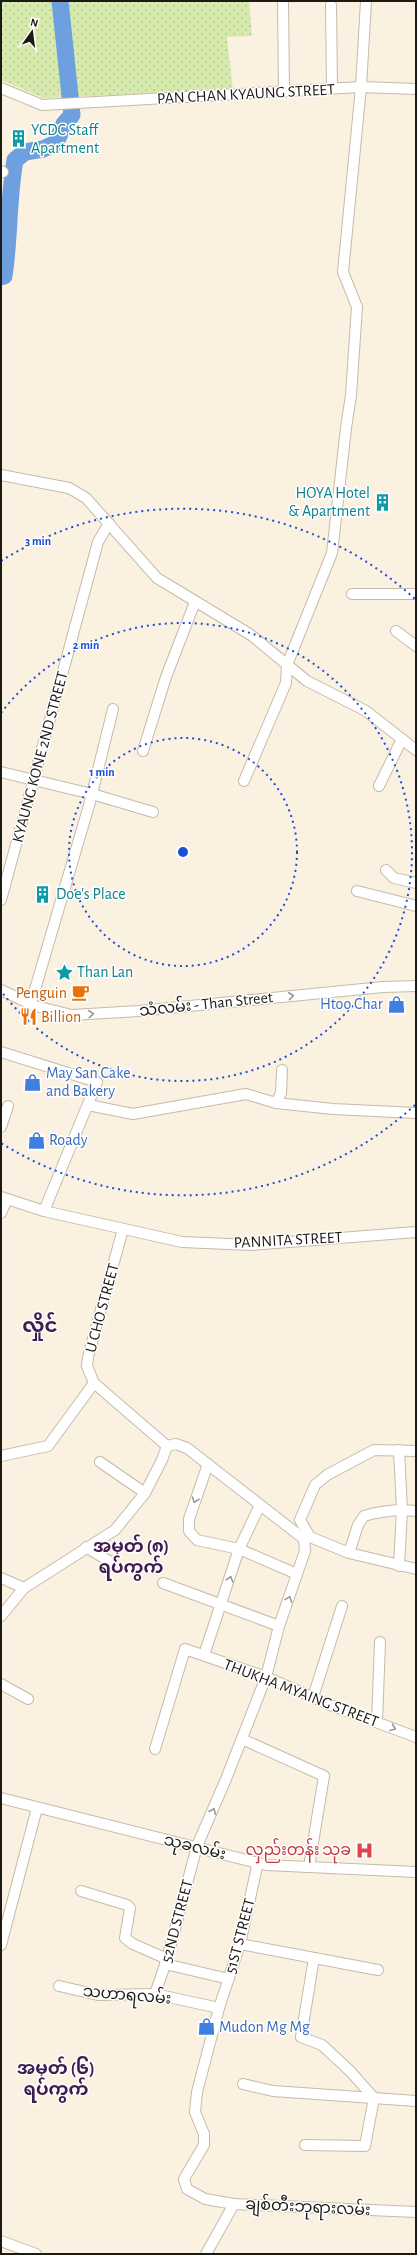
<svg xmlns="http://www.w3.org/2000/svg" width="417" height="2255" font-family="'Alegreya Sans','Noto Sans Myanmar',sans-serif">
  <defs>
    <pattern id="park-dots" width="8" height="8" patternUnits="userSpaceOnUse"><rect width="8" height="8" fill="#d7eaad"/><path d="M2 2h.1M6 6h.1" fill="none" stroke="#b8c894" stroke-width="1.8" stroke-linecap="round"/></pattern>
  </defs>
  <rect width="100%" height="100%" fill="#fbf1e0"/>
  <path fill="url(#park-dots)" d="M1,1H249L252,36L227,37L233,90L43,98L1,80Z"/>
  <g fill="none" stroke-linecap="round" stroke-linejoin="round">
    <path stroke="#6e9fdf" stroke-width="17" d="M1,277L4,276C10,237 8,199 15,160L25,152L43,149L56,143L64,124L72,115L60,1"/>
    <defs>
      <g id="minor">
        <path d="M283,1L284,92"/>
        <path d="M331,5L332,89"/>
        <path d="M1,88L42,105L361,87L416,89"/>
        <path d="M1,171L3,172"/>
        <path d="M1,475L69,488L86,498L157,578L251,635L307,681L366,711L416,750"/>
        <path d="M352,594H416"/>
        <path d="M396,631L416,646"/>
        <path d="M143,751L166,677L195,602"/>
        <path d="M1,772L92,794L153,812"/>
        <path d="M244,781L286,683L287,665L332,553L346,428L351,395L357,307L343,272L361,87L366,1"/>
        <path d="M379,786L402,739"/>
        <path d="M386,870L394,878L416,883"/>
        <path d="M357,891L416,906"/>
        <path d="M1,900L98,542L109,523"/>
        <path d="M1,990L35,1006L72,1015L139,1011L383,987L416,986"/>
        <path d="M31,1003L90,802L113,709"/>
        <path d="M1,1052L97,1082L44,1211"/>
        <path d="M276,1103L281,1093L282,1070"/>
        <path d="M88,1105L133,1114L246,1094L276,1103L333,1109L416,1113"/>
        <path d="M1,1127L8,1106"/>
        <path d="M1,1197L44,1211L182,1242L252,1245L416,1232"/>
        <path d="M1,1213L7,1199"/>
        <path d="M123,1229L88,1357L87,1366L94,1383L167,1446"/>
        <path d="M399,1450L402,1510L399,1566"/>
        <path d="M416,1451L374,1450L327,1475L315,1485L300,1520L310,1537L349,1553L416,1569"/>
        <path d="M1,1456L48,1446L94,1383"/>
        <path d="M100,1462L145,1493"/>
        <path d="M208,1464L189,1519V1531L197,1540L239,1549L297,1574"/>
        <path d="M86,1547L109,1561"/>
        <path d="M349,1553L358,1525L364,1516C381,1511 398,1509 416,1511"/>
        <path d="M1,1578L24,1588"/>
        <path d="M163,1583L279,1626"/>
        <path d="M1,1616L24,1588L115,1530L145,1493L162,1460L167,1446"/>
        <path d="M204,1655L239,1549L260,1505"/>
        <path d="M1,1684L28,1699"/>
        <path d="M313,1697L342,1606"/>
        <path d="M377,1722L380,1642"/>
        <path d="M242,1739L324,1776L309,1867"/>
        <path d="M155,1749L185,1649L266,1677L333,1706L416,1737"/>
        <path d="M1,1798L266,1865L416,1872"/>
        <path d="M258,1862L240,1944L219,2008L197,2092L195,2112L204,2134V2145L184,2179L187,2189L205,2199L234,2204L416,2212"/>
        <path d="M81,1891L127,1905L130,1908L125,1938L133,1944L167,1959"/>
        <path d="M240,1944L378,1970"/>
        <path d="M1,1945L37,1808"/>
        <path d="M165,1964L229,1979"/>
        <path d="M59,1986L98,1995L155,1994L219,2008"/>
        <path d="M155,1994L167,1959L197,1846L226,1779L266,1677L279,1626L305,1551L304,1539L187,1448L176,1444L167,1446"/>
        <path d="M243,2084L273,2091L416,2101"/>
        <path d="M305,2145L365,2146L374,2098L350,2071L322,2045L301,2037L314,1958"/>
        <path d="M1,2241L36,2254"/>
        <path d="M206,2254L234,2204"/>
      </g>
    </defs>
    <use href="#minor" stroke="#c5bbab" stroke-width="12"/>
    <use href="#minor" stroke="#fff" stroke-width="10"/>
  </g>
  <defs><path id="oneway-chevron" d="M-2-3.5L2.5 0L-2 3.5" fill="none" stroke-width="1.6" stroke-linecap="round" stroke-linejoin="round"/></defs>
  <g stroke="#999895">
    <use href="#oneway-chevron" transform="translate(291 996) rotate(-6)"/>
    <use href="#oneway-chevron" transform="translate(91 1014) rotate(-3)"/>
    <use href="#oneway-chevron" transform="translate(195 1500) rotate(109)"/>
    <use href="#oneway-chevron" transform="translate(230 1579) rotate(-73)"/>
    <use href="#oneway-chevron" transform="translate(289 1599) rotate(-70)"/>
    <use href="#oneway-chevron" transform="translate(393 1728) rotate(22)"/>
    <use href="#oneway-chevron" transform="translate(213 1811) rotate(-67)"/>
  </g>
  <g fill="none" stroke="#1d4ed8" stroke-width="2" stroke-dasharray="2 4">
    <circle cx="183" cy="852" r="114"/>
    <path d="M1 713A229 229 0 1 1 1 991"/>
    <path d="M415 1105A343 343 0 0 1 1 1143M1 561A343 343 0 0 1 415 599"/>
  </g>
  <defs>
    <symbol id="building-bare" viewBox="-9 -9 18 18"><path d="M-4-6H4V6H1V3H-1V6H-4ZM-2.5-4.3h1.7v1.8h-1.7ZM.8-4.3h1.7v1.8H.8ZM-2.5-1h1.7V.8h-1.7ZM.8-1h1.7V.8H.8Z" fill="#0f9aa8" stroke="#fff" stroke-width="2.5" paint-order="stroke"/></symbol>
    <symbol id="sight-bare" viewBox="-9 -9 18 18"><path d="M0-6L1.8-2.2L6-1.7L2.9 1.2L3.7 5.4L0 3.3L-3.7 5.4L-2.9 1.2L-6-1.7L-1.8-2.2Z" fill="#0f9aa8" stroke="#fff" stroke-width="2.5" paint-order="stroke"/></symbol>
    <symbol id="cafe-bare" viewBox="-9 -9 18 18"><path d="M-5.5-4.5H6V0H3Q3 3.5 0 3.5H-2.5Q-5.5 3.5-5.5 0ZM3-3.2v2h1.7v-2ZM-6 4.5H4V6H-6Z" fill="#e8710a" stroke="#fff" stroke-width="2.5" paint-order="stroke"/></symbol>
    <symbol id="shop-bare" viewBox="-9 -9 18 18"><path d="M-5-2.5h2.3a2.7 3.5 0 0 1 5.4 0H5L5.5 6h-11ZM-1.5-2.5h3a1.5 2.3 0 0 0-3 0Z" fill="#3f7fe0" stroke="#fff" stroke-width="2.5" paint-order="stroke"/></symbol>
    <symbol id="restaurant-bare" viewBox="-9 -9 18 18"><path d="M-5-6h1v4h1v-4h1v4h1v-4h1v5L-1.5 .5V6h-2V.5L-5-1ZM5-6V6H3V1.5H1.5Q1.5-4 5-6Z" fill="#e8710a" stroke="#fff" stroke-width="2.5" paint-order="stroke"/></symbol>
    <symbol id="hospital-bare" viewBox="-9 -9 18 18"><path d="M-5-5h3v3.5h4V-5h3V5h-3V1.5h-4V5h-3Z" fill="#e0444e" stroke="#fff" stroke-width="2.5" paint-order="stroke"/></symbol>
  </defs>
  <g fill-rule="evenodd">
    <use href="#building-bare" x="6" y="126" width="25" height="25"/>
    <use href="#building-bare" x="370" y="490" width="25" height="25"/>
    <use href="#building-bare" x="30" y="882" width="25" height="25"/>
    <use href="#sight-bare" x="52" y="960" width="25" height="25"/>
    <use href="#cafe-bare" x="68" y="980" width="25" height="25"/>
    <use href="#shop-bare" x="384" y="992" width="25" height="25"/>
    <use href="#restaurant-bare" x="16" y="1004" width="25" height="25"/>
    <use href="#shop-bare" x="20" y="1070" width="25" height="25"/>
    <use href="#shop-bare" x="24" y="1128" width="25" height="25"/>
    <use href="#hospital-bare" x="352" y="1838" width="25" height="25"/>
    <use href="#shop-bare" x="194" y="2014" width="25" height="25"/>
  </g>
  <g text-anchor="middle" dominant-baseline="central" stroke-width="3" stroke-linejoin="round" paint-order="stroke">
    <g font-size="16" fill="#1d1913" stroke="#fff">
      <text transform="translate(246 94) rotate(-3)">PAN CHAN KYAUNG STREET</text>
      <text transform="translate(40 757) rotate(-75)">KYAUNG KONE 2ND STREET</text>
      <text transform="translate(206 1004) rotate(-6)">သံလမ်း - Than Street</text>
      <text transform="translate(288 1240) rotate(-3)">PANNITA STREET</text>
      <text transform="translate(102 1308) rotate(-75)">U CHO STREET</text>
      <text transform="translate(301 1693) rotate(21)">THUKHA MYAING STREET</text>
      <text transform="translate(195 1847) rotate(14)">သုခလမ်း</text>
      <text transform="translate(177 1921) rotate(-75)">52ND STREET</text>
      <text transform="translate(240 1936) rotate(-75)">51ST STREET</text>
      <text transform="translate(127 1995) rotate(5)">သဟာရလမ်း</text>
      <text transform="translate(308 2207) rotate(3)">ချစ်တီးဘုရားလမ်း</text>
    </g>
    <g font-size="16" fill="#0d838f" stroke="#fff" text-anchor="start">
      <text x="31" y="130">YCDC Staff<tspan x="31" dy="18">Apartment</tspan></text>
      <text x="370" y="493" text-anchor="end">HOYA Hotel<tspan x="370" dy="18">&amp; Apartment</tspan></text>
      <text x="56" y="894">Doe's Place</text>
      <text x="77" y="972">Than Lan</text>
    </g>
    <g font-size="16" fill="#c56008" stroke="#fff" text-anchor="end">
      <text x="67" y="993">Penguin</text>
      <text x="41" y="1017" text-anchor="start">Billion</text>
    </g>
    <g font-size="16" fill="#366cbe" stroke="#fff" text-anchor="start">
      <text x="383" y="1004" text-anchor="end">Htoo Char</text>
      <text x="46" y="1073">May San Cake<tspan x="46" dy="18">and Bakery</tspan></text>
      <text x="49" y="1140">Roady</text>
      <text x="219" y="2027">Mudon Mg Mg</text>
    </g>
    <g font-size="16" fill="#be3a42" stroke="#fff" text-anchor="end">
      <text x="351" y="1850">လှည်းတန်း သုခ</text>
    </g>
    <g font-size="18" font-weight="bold" fill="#421c51" stroke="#fff">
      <text x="131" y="1547">အမှတ် (၈)<tspan x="131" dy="21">ရပ်ကွက်</tspan></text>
      <text x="56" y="2069">အမှတ် (၆)<tspan x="56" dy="21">ရပ်ကွက်</tspan></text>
    </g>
    <g font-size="20" font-weight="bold" fill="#421c51" stroke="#fff">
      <text x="40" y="1326">လှိုင်</text>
    </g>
  </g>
  <circle cx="183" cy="852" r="6" fill="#1d4ed8" stroke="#fff" stroke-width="2"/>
  <g font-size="12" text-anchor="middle" font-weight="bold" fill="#1d4ed8" stroke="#fff" stroke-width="3" stroke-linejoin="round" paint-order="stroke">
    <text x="38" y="545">3 min</text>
    <text x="86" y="649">2 min</text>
    <text x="102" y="776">1 min</text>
  </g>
  <rect width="417" height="2255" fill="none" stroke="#1d1913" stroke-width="4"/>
  <g transform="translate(32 32) rotate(14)" stroke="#ffffff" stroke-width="3" paint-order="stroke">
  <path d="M0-3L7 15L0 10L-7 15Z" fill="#1d1913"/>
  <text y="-6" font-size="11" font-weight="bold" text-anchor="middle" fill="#1d1913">N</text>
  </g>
</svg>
